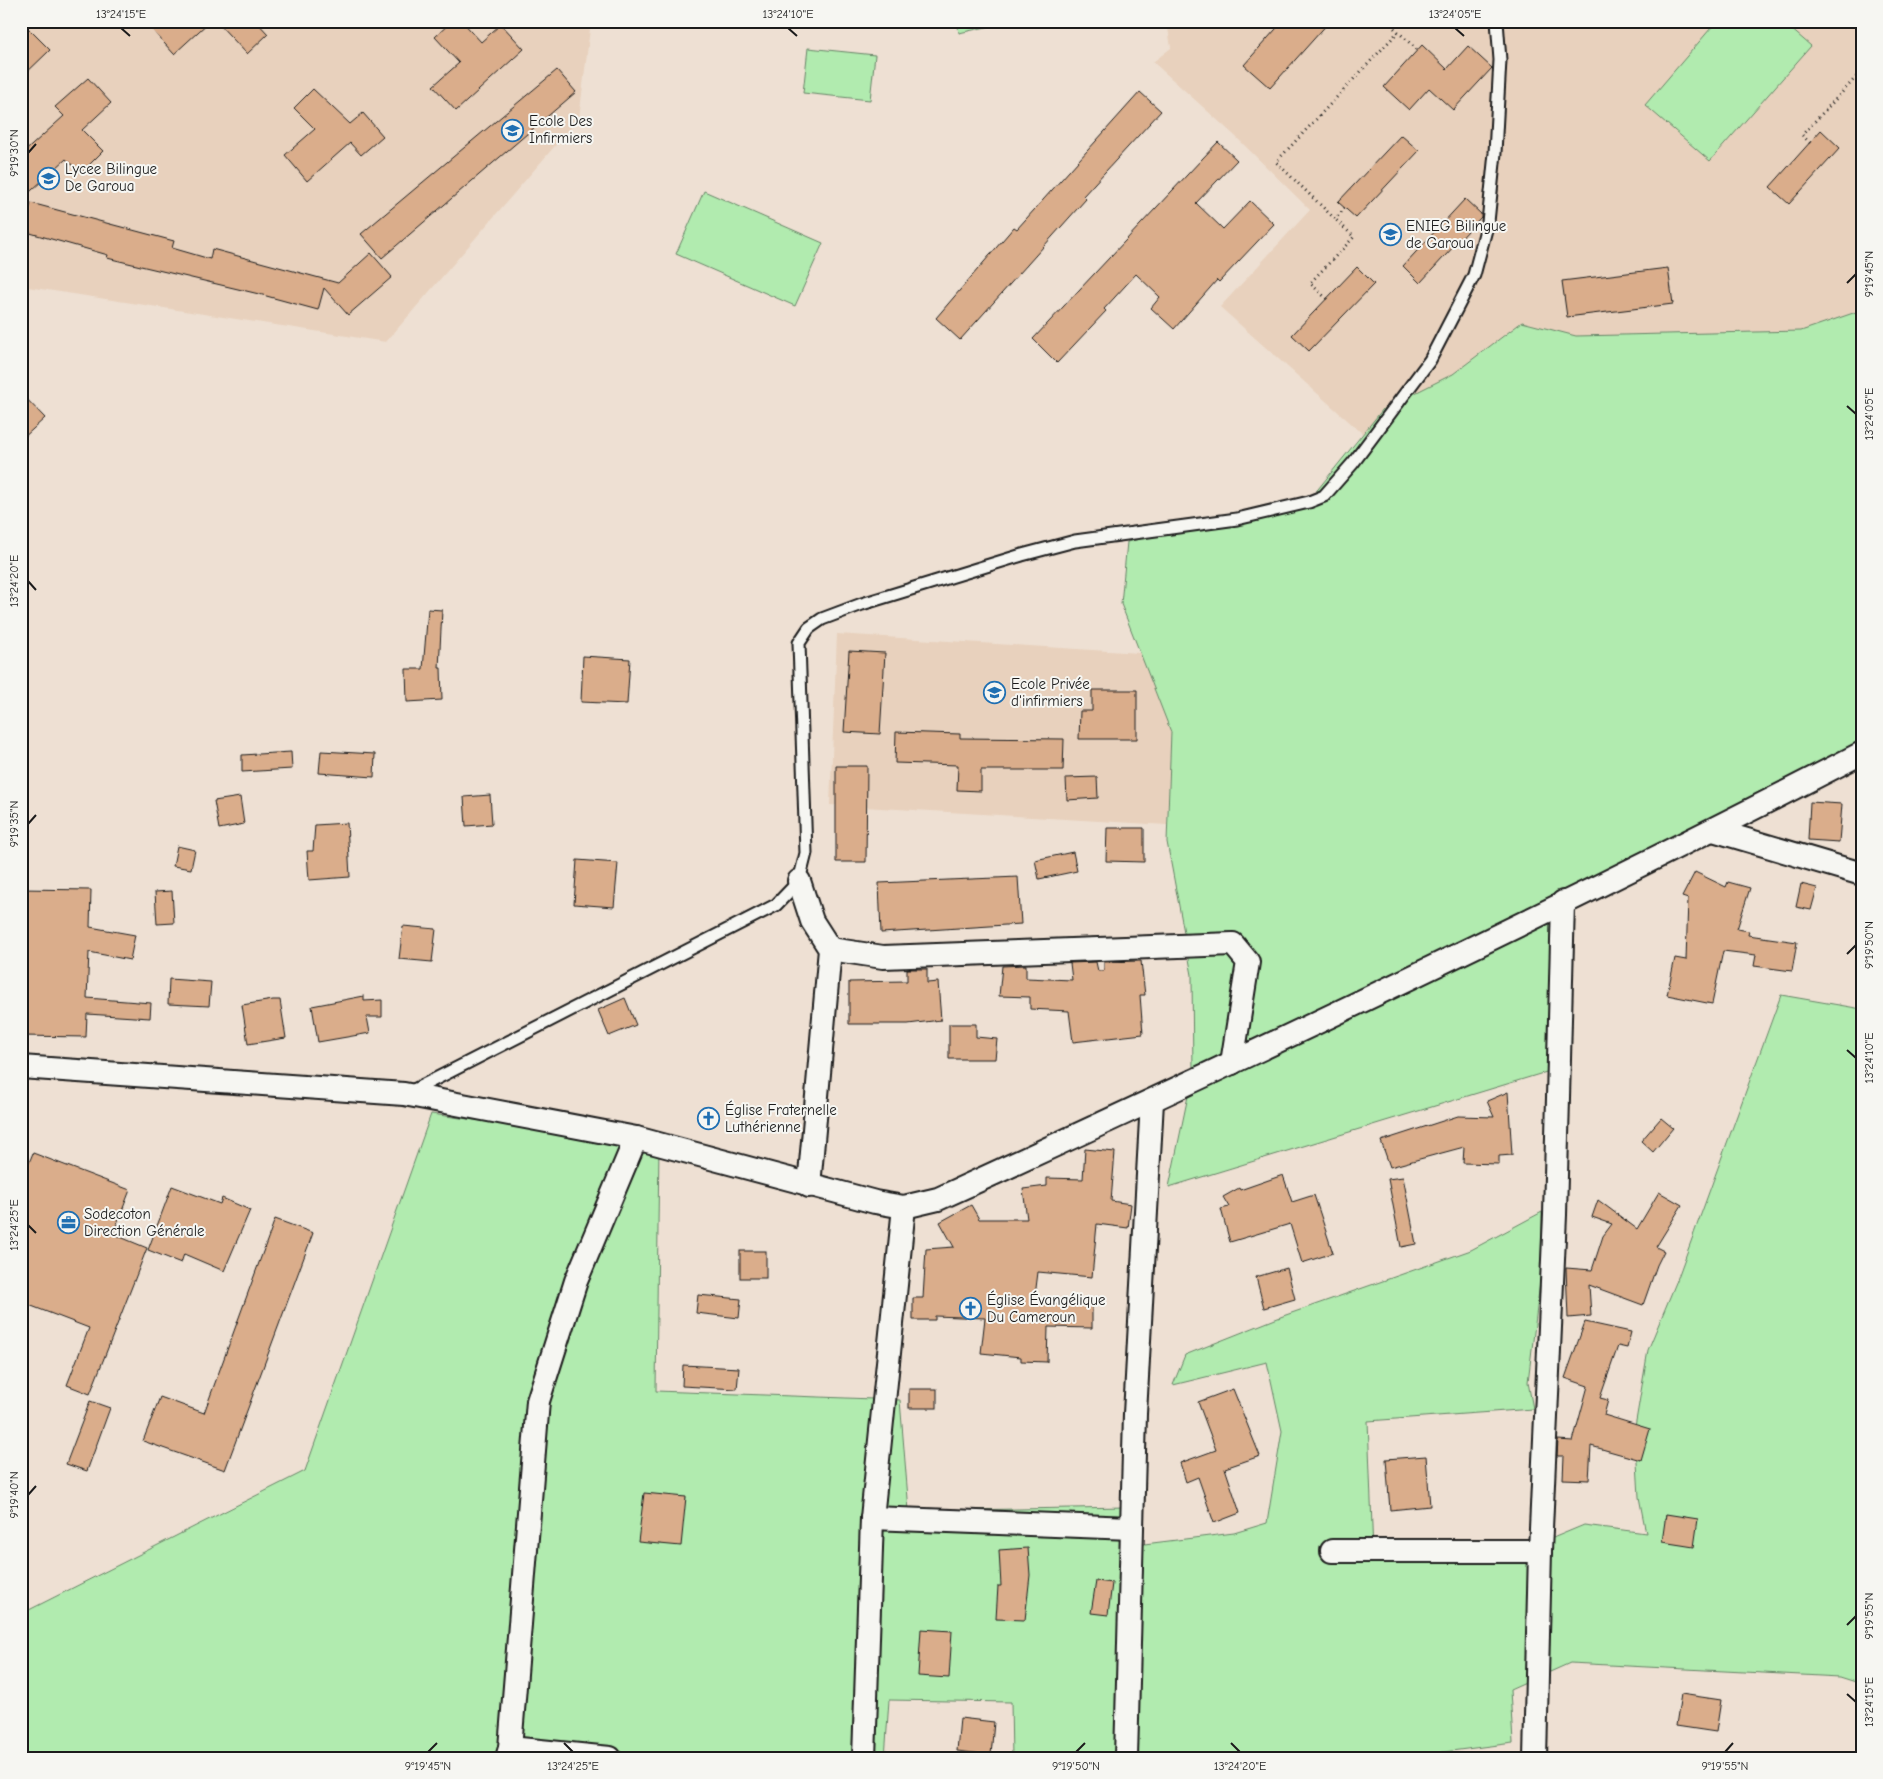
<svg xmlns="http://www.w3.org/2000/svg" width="1883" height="1779" font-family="'Comic Neue',sans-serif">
  <rect width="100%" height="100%" fill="#eee0d3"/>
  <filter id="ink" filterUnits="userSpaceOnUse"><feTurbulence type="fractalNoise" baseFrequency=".02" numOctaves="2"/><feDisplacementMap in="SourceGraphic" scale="10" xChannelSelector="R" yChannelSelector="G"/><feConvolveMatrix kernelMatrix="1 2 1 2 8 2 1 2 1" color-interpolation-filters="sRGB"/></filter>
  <g filter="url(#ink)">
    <g fill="#e8d1bd">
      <path d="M21,21H591L579,118L386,342L21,286Z"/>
      <path d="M1167,21H1862V310L1801,331L1576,336L1522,322L1453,374L1383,409L1363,434L1220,307L1310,210L1234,135L1153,62L1171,48Z"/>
      <path d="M837,634L1140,653L1171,732L1167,825L830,805Z"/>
    </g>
    <g fill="#b1ebaf" stroke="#668466">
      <path d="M957,21H1014L959,33Z"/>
      <path d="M1717,21H1782L1811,46L1710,161L1645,105Z"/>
      <path d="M808,48L875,55L870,100L803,93Z"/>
      <path d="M704,191L823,243L795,306L676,254Z"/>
      <path d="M1862,310V754L1566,911L1553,1070L1169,1187L1193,1072L1192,975L1167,842L1171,732L1121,604L1127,542L1314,494L1383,409L1453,374L1522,322L1576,336L1801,331Z"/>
      <path d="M1781,995L1862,1009V1684L1840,1677L1570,1663L1510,1690L1513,1743L1397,1758H1012L1011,1702L889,1700L885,1758H21V1614L305,1471L431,1114L659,1145L656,1391L900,1400L909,1511L1126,1507L1128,1546L1234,1533L1267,1523L1282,1431L1267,1362L1173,1385L1185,1355L1283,1316L1471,1250L1542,1212L1541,1274L1528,1382L1533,1409L1368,1421L1373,1553L1548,1540L1584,1525L1646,1533L1639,1497L1635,1427L1648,1350L1677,1280Z"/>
    </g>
    <g fill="#daad8b" stroke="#1c1c1c">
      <path d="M21,21L50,50L21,78Z"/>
      <path d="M144,21H210L174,54Z"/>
      <path d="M216,21H256L268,34L247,54Z"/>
      <path d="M452,21H462L481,42L501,24L524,49L456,111L433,86L459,63L435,37Z"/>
      <path d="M1283,21H1330L1270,88L1244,65Z"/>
      <path d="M1422,45L1447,69L1468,46L1492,68L1453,110L1429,88L1409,110L1384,87Z"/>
      <path d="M557,70L576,92L382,258L361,234Z"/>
      <path d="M88,78L111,103L82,130L103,151L81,173L66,159L21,200V155L64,116L55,107Z"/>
      <path d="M313,89L350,124L363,113L383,136L361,155L350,143L307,181L285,155L315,129L294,108Z"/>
      <path d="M1140,92L1161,111L1083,196L1086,199L960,340L936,318L1014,227L1017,229Z"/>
      <path d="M1821,130L1840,148L1789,204L1770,187Z"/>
      <path d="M1401,135L1419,151L1356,218L1338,202Z"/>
      <path d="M1218,142L1237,160L1196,203L1223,229L1250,201L1274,224L1219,282L1217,280L1174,329L1151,308L1160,297L1136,274L1104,309L1106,311L1057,363L1033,339Z"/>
      <path d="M1465,199L1481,214V217L1420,283L1403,266Z"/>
      <path d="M31,203L174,241L172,248L210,259L212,249L338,283L371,253L392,277L348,315L324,288L318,310L259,294L107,258L108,255L23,231Z"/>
      <path d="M1357,267L1374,284L1309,351L1292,335Z"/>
      <path d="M1668,268L1673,304L1567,317L1562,281Z"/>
      <path d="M21,393L45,418L21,440Z"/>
      <path d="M428,609L442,610L439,668H441L442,700L407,702L406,669H423Z"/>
      <path d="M849,651L885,653L880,734L844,732Z"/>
      <path d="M583,656L630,659L627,704L581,702Z"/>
      <path d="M1092,690H1137V739H1079L1080,711H1092Z"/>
      <path d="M896,732L960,734V738L1064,739L1063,770H981V791L957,790L958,765L895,763Z"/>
      <path d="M321,751L375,754L374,777L319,773Z"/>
      <path d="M291,752L292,769L242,772V755Z"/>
      <path d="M836,766H867L866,862H836Z"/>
      <path d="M1097,777L1098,798L1067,800L1066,778Z"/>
      <path d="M490,795L492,824L466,826L464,797Z"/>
      <path d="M240,797L244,824L219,829L214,801Z"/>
      <path d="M1810,802L1842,804L1839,842L1808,840Z"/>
      <path d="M347,823L350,877L309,880L307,851H313L315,825Z"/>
      <path d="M1107,828H1144V862L1106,861Z"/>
      <path d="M177,846L195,850L191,869L173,866Z"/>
      <path d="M1073,852L1077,871L1039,879L1035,860Z"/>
      <path d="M577,860L618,863L614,907L574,904Z"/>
      <path d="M1695,872L1726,887L1728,882L1750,888L1737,929L1749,931L1748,935L1797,942L1792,971L1754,966L1756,955L1723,951L1712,1004L1667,995L1675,958L1686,960L1688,899L1682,897Z"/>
      <path d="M1018,877L1021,924L881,933L879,883Z"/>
      <path d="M1801,884L1817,888L1811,910L1796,907Z"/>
      <path d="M21,889L91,890L90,927L135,935L130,960L89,952L87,998L151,1003L150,1018L87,1014L86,1037L21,1036Z"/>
      <path d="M172,891L174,923L157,924L155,892Z"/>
      <path d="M403,926L436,929L432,962L399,959Z"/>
      <path d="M1141,961L1145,995H1140L1143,1034L1073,1042L1069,1011L1030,1009V997L999,996L1002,966L1026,965V978L1072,980L1070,963L1096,962L1098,971H1104V962Z"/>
      <path d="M907,969H927V983L938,982L941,1020L908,1024H849V982L907,981Z"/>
      <path d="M169,979L211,982L209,1006L168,1004Z"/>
      <path d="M364,996V1001L382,1000V1017H367L370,1033L318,1042L312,1006Z"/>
      <path d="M625,998L636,1025L609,1036L598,1010Z"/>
      <path d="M273,1000H280L286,1038L248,1044L242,1005Z"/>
      <path d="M949,1024H976V1037L997,1039L995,1059H949Z"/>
      <path d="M1508,1092L1512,1155L1499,1156V1164L1463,1163L1464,1147L1390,1167L1381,1141L1458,1116L1494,1117L1487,1101Z"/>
      <path d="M1661,1118L1673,1128L1653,1152L1641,1141Z"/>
      <path d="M1085,1149L1115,1152L1111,1201L1131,1204L1128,1228L1097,1224L1092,1277L1038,1272L1034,1304L1092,1305V1328L1048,1327L1047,1362L1021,1361V1357L981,1353L985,1318L935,1316V1320H913V1298H923L926,1249L954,1247L940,1222L971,1205L979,1219H1027L1023,1189L1047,1186V1178L1083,1179Z"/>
      <path d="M33,1153L130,1190L113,1234L147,1248L90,1394L67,1385L89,1328L21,1302V1182Z"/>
      <path d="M1283,1175L1292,1202L1314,1195L1333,1253L1302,1263L1290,1224L1230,1242L1221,1209L1229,1207L1223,1197L1239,1188L1240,1190Z"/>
      <path d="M1403,1177L1416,1244L1401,1247L1388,1179Z"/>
      <path d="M172,1186L220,1204L222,1198L250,1210L224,1271L184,1254L181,1263L148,1250Z"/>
      <path d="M1659,1192L1682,1205L1656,1247L1664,1251L1657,1265L1643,1305L1589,1285L1591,1316L1568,1318L1566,1268L1592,1270L1603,1236L1612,1224L1592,1217L1598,1200L1637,1229Z"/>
      <path d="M275,1219L313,1233L225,1470L143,1441L160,1397L204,1413Z"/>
      <rect x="740" y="1251" width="26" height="27"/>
      <path d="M1287,1268L1295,1299L1264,1308L1256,1277Z"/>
      <path d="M698,1295L741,1299L739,1318L696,1313Z"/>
      <path d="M1585,1322L1631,1332L1627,1348L1618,1346L1600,1398L1608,1400L1604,1415L1650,1429L1641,1460L1591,1446L1589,1480L1563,1479L1564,1456H1557L1558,1440L1573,1441L1588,1386L1565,1378Z"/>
      <path d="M683,1365L739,1368L737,1389L682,1386Z"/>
      <rect x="909" y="1389" width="28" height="19"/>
      <path d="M1233,1389L1260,1456L1225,1468L1240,1513L1214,1523L1198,1477L1186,1482L1180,1463L1216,1450L1198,1402Z"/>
      <path d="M90,1401L110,1408L87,1471L66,1464Z"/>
      <path d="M1426,1456L1430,1506L1390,1510L1386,1459Z"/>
      <path d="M644,1493L686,1497L681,1546L638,1542Z"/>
      <path d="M1666,1514L1698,1519L1694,1547L1662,1542Z"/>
      <path d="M1028,1548L1030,1575L1025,1620L996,1619L998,1586H1001L999,1550Z"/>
      <path d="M1096,1581L1112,1583L1108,1615L1091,1613Z"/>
      <path d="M921,1629L952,1631L949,1678L918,1676Z"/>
      <path d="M1681,1694L1721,1700L1716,1732L1676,1726Z"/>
      <path d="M960,1718L994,1722L991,1755L957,1751Z"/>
    </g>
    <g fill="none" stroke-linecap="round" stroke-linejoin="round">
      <defs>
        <path id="service" d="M408,1093L776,905L799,881L806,853L799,643L809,628L822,619L862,604L1022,555L1075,541L1237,519L1309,502L1324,496L1353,463L1430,360L1474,275L1488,222L1495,153L1500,60L1497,21"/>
        <g id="minor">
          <path d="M1713,830L1862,874"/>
          <path d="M799,881L812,921L830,949L809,1186"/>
          <path d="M830,949L883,957L1233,944L1248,962L1232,1063"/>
          <path d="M21,1067L404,1094L636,1138L875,1202L904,1207L938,1199C1249,1057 1558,910 1862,753"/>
          <path d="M872,1518L1131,1528"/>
          <path d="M1332,1551H1540"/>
          <path d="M510,1748L610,1758"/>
          <path d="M507,1758L510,1748L538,1401L576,1281L636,1138"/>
          <path d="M864,1758L872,1518L904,1207"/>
          <path d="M1126,1758L1135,1414L1152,1101"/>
          <path d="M1535,1758L1540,1551L1555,1215L1563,902"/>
        </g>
      </defs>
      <use href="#service" stroke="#1c1c1c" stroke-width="15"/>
      <use href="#minor" stroke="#1c1c1c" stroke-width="26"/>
      <g stroke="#1c1c1c" stroke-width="3" stroke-dasharray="1 4" stroke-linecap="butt">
        <path d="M1387,21L1417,50"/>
        <path d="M1810,143L1802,135L1862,71"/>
        <path d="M1345,208L1335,219L1276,162L1398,32"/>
        <path d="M1327,299L1310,283L1354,237L1335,219"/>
      </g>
      <use href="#service" stroke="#f6f6f2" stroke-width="11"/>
      <use href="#minor" stroke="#f6f6f2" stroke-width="22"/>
    </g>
  </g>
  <path fill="none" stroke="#1c1c1c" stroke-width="2" d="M121,28L130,36M788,28L797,36M1455,28L1464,36M28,153L36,144M1847,283L1856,274M1847,406L1856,414M28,581L36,590M28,824L36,815M1847,954L1856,945M1847,1050L1856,1058M28,1225L36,1233M28,1495L36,1486M1847,1625L1856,1616M1847,1694L1856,1702M564,1743L573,1752M1231,1743L1240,1752M428,1752L437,1743M1076,1752L1085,1743M1725,1752L1733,1743"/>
  <defs>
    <symbol id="university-ring" viewBox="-11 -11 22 22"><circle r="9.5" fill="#f6f6f2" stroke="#1f6fb2" stroke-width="1.5"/><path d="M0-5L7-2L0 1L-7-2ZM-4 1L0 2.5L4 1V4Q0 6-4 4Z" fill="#1f6fb2"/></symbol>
    <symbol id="school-ring" viewBox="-11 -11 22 22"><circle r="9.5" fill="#f6f6f2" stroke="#1f6fb2" stroke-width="1.5"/><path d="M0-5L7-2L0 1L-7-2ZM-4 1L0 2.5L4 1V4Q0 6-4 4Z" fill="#1f6fb2"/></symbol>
    <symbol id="church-ring" viewBox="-11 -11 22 22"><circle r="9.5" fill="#f6f6f2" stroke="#1f6fb2" stroke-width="1.5"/><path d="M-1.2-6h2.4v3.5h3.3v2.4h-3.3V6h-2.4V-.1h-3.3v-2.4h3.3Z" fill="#1f6fb2"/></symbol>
    <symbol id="office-ring" viewBox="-11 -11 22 22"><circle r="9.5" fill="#f6f6f2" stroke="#1f6fb2" stroke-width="1.5"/><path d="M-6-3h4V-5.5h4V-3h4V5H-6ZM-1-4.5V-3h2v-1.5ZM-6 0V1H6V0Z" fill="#1f6fb2"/></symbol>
  </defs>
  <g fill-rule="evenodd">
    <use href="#university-ring" x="500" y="118" width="25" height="25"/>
    <use href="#school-ring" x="36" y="166" width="25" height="25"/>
    <use href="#university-ring" x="1378" y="222" width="25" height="25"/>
    <use href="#school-ring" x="982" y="680" width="25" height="25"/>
    <use href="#church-ring" x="696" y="1106" width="25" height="25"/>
    <use href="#office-ring" x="56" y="1210" width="25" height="25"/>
    <use href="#church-ring" x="958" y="1296" width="25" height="25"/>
  </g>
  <g text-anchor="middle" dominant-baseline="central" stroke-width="4" stroke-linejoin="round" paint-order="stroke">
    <g font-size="15" fill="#1c1c1c" stroke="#f6f6f2" text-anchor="start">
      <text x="529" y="121">Ecole Des<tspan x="529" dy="17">Infirmiers</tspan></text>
      <text x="65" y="169">Lycee Bilingue<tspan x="65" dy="17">De Garoua</tspan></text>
      <text x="1406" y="226">ENIEG Bilingue<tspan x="1406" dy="17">de Garoua</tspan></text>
      <text x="1011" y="684">Ecole Privée<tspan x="1011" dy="17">d'infirmiers</tspan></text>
      <text x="725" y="1110">Église Fraternelle<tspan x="725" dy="17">Luthérienne</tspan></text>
      <text x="84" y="1214">Sodecoton<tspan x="84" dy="17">Direction Générale</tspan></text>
      <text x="987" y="1300">Église Évangélique<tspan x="987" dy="17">Du Cameroun</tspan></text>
    </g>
  </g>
  <rect width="1883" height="1779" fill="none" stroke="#f6f6f2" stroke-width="55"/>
  <rect x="28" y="28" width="1828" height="1724" fill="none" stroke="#1c1c1c" stroke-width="2"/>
  <g font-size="12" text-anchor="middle" fill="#1c1c1c">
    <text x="121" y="18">13°24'15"E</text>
    <text x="788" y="18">13°24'10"E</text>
    <text x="1455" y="18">13°24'05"E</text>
    <text transform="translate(14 153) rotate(-90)" y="4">9°19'30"N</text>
    <text transform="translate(1869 274) rotate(-90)" y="4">9°19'45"N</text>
    <text transform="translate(1869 414) rotate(-90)" y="4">13°24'05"E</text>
    <text transform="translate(14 581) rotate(-90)" y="4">13°24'20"E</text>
    <text transform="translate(14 824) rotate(-90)" y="4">9°19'35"N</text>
    <text transform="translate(1869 945) rotate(-90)" y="4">9°19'50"N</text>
    <text transform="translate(1869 1058) rotate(-90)" y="4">13°24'10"E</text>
    <text transform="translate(14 1225) rotate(-90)" y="4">13°24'25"E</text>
    <text transform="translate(14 1495) rotate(-90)" y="4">9°19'40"N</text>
    <text transform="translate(1869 1616) rotate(-90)" y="4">9°19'55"N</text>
    <text transform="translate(1869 1702) rotate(-90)" y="4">13°24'15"E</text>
    <text x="428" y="1770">9°19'45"N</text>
    <text x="573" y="1770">13°24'25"E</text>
    <text x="1076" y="1770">9°19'50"N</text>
    <text x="1240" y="1770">13°24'20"E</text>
    <text x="1725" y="1770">9°19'55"N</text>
  </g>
</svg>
